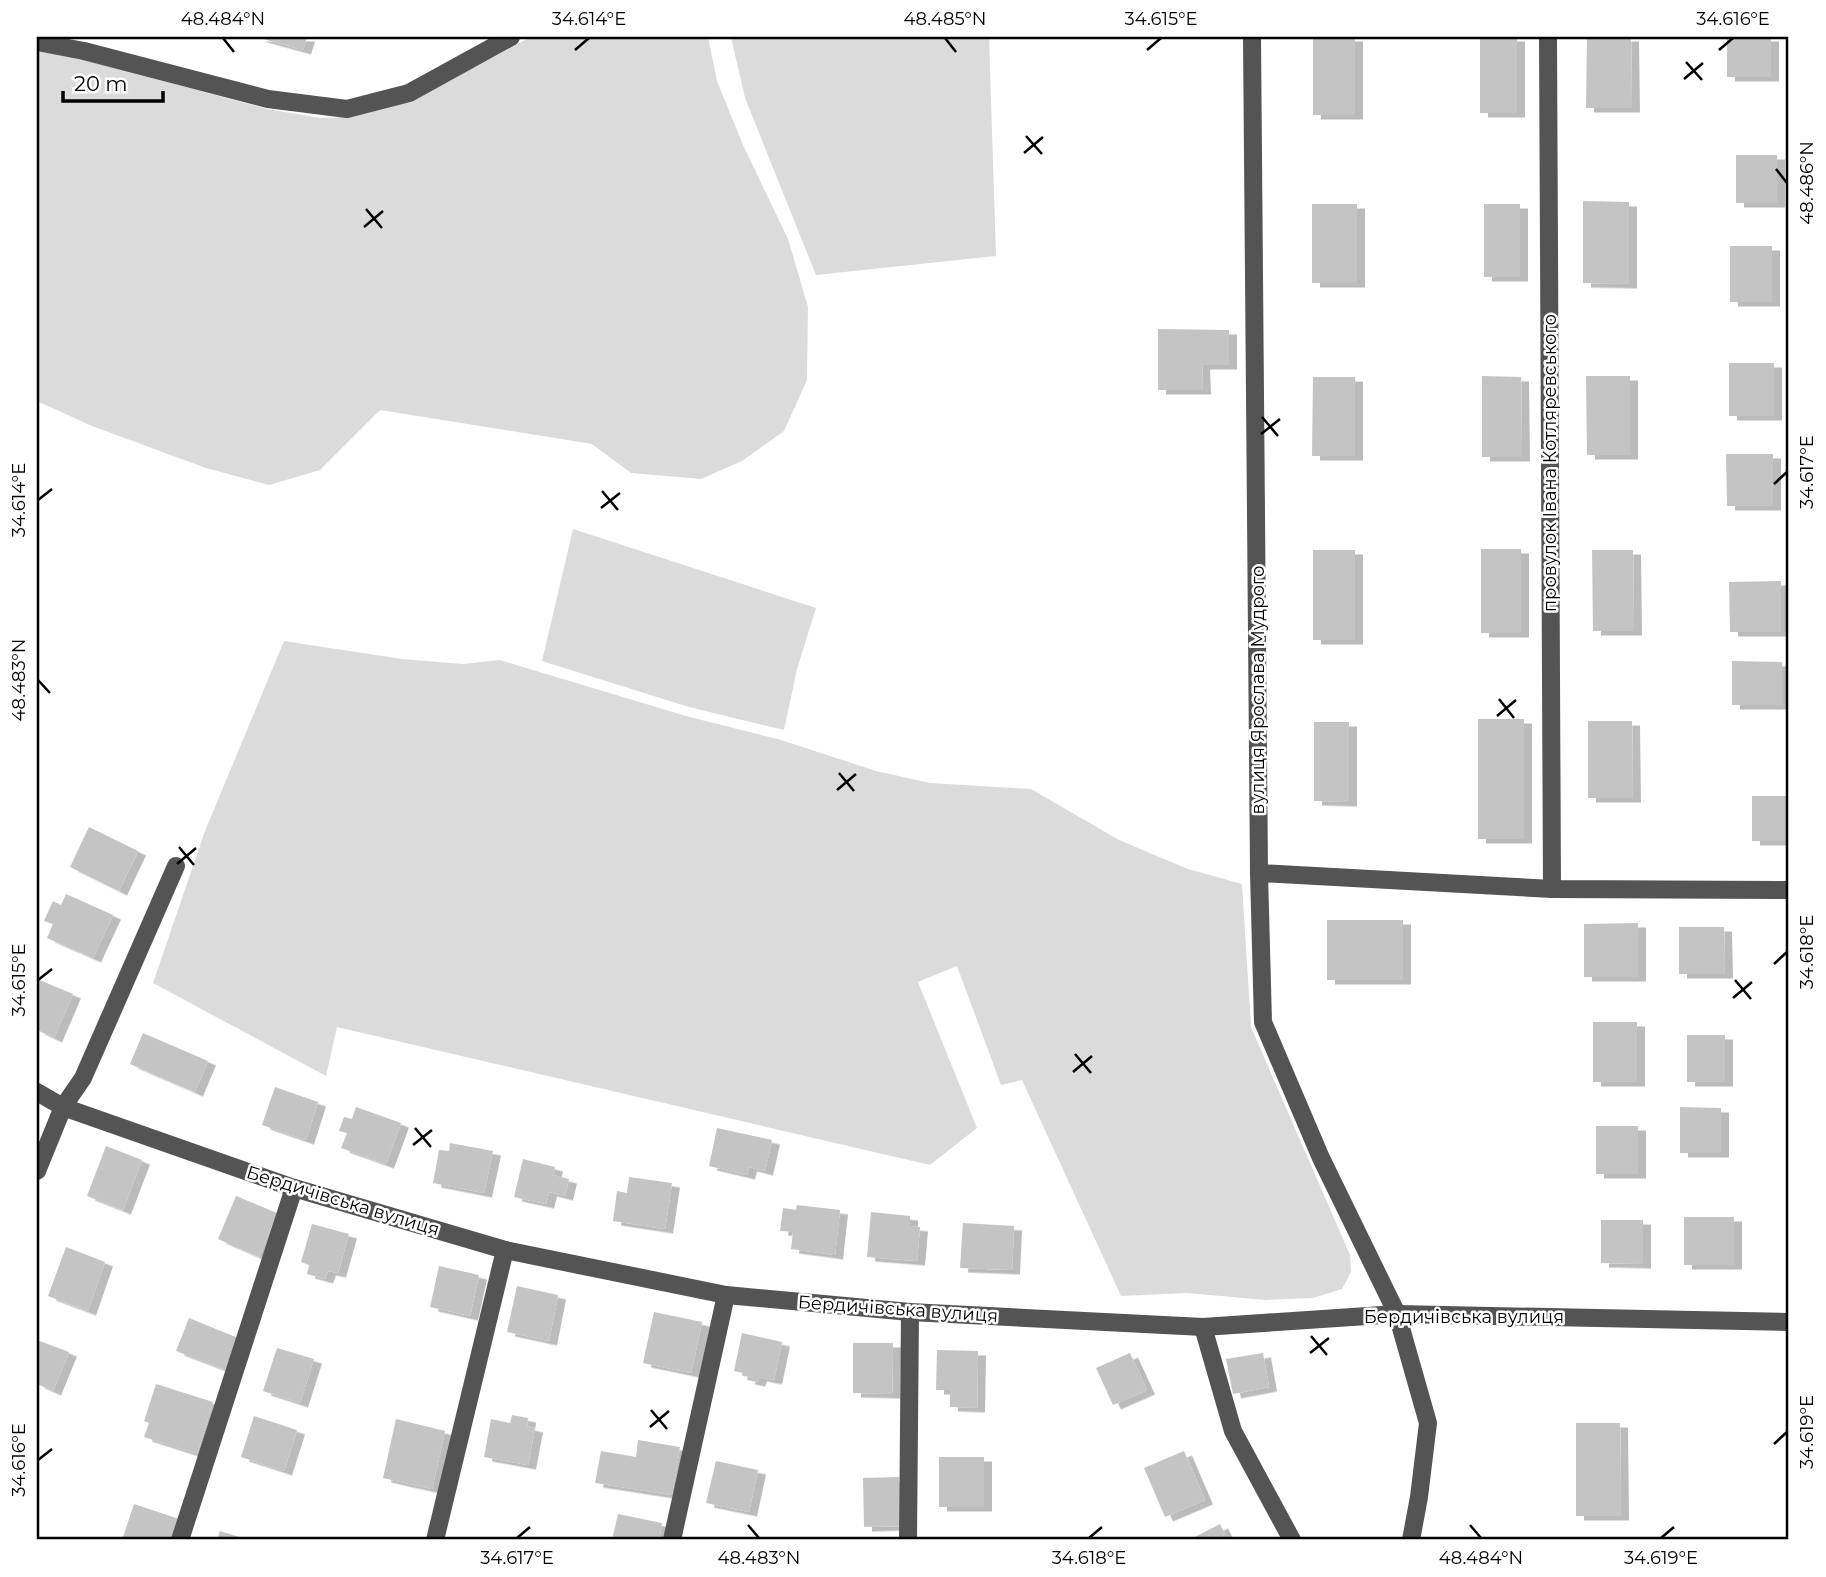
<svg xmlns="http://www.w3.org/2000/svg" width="1826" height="1577" font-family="Montserrat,sans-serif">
  <defs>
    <filter id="shadow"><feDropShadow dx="8" dy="4.5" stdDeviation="0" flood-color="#0004"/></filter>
  </defs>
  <rect width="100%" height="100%" fill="#fff"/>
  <g fill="#dbdbdb">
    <path d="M531,37H708L717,81L743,145L788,239L808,307L807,380L784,431L742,461L701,479L631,473L592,444L380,410L320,470L269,485L206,468L92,426L37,401V51L81,59L267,109L321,118L347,117L412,101Z"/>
    <path d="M731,37H989L996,256L816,275L745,98Z"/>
    <path d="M573,529L816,608L797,669L784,730L689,707L542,661Z"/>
    <path d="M284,641L402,659L463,664L500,660L686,716L781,740L876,771L930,783L1031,789L1119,840L1188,869L1242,884L1251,1027L1350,1255L1351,1272L1342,1289L1313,1298L1265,1300L1187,1293L1121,1296L1022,1080L1001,1085L957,966L918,982L977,1128L930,1165L337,1027L326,1076L153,983L205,831Z"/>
  </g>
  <g fill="#c4c4c4" filter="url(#shadow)">
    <path d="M256,37H307L303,50Z"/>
    <rect x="1313" y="37" width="42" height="78"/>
    <rect x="1480" y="37" width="37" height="76"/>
    <path d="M1587,37H1631L1632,108H1586Z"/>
    <rect x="1727" y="37" width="44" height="40"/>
    <rect x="1736" y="155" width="41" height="48"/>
    <path d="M1583,201L1629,202V284L1583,283Z"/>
    <rect x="1312" y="204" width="45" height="79"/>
    <rect x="1484" y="204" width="36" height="73"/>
    <rect x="1730" y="246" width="42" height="56"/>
    <path d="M1158,329L1229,330V365H1202L1203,390H1158Z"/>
    <rect x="1729" y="363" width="45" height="53"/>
    <path d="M1482,376L1521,377L1522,457H1482Z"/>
    <path d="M1586,376H1630V455H1587Z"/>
    <path d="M1313,377H1355V456H1312Z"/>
    <path d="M1726,454H1773V506H1727Z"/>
    <rect x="1481" y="549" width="40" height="84"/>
    <rect x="1313" y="550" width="42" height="90"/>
    <path d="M1592,550H1633L1634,631H1593Z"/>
    <path d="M1781,581V632H1730L1729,582Z"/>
    <path d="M1732,661L1782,662V705H1732Z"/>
    <rect x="1478" y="719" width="46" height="120"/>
    <path d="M1588,721H1632L1633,798H1588Z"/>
    <path d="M1314,722H1349V802L1314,801Z"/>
    <rect x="1752" y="796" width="37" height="45"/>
    <path d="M89,827L138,851L119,891L70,867Z"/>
    <path d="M66,894L113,915L93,958L47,938L53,924L44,921L53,901L61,905Z"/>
    <rect x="1327" y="920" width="76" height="60"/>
    <path d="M1638,923V977H1584V924Z"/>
    <path d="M1679,927H1724L1725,974H1679Z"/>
    <path d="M37,979L73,994L54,1038L37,1030Z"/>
    <rect x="1593" y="1022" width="44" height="60"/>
    <path d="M143,1033L208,1061L195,1092L130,1064Z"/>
    <rect x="1687" y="1035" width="38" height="47"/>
    <path d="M275,1087L318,1102L306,1140L262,1125Z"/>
    <path d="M356,1107L401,1123L386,1164L341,1148L347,1133L339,1131L344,1117L352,1119Z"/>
    <path d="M1680,1107L1721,1108V1153H1680Z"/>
    <rect x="1596" y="1126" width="42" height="48"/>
    <path d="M717,1128L772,1140L765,1171L749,1167L747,1175L709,1166Z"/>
    <path d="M450,1143L493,1151L484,1193L433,1183L439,1150L449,1151Z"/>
    <path d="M106,1146L142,1160L123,1210L87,1196Z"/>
    <path d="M523,1159L555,1167L553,1175L569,1179L565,1196L549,1192L546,1204L514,1197Z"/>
    <path d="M629,1177L672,1183L665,1229L613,1221L617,1191L627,1193Z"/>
    <path d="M236,1196L277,1213L259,1257L218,1239Z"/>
    <path d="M797,1205L840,1210L835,1255L791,1249L793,1232L780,1231L783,1208L796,1210Z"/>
    <path d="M871,1212L910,1216V1226L920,1227L917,1261L867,1257Z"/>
    <rect x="1684" y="1217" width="50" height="48"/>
    <path d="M1601,1220H1643V1264L1601,1263Z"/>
    <path d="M963,1223L1014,1226L1012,1270L960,1268Z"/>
    <path d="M312,1224L349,1234L338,1273L328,1271L325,1279L307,1274L309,1265L301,1262Z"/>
    <path d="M66,1247L105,1262L88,1311L48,1296Z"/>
    <path d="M439,1266L479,1275L470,1316L430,1307Z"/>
    <path d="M517,1286L558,1295L549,1341L507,1332Z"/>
    <path d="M654,1312L702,1322L691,1373L643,1363Z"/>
    <path d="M189,1318L238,1338L226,1370L176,1351Z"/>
    <path d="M742,1333L782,1342L774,1380L759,1377L757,1382L747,1380L748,1374L734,1371Z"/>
    <path d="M37,1340L69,1352L53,1391L37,1384Z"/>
    <path d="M853,1343H893L892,1394L853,1393Z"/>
    <path d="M277,1348L314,1359L300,1403L263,1391Z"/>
    <path d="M937,1350L978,1351L977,1408L950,1407V1390H936Z"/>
    <path d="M1130,1353L1147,1390L1113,1405L1096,1368Z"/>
    <path d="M1263,1353L1269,1387L1233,1394L1226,1359Z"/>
    <path d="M156,1384L213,1402L197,1454L144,1437L149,1423L144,1421Z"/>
    <path d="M512,1415L528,1418L527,1426L535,1428L528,1465L484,1457L491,1419L510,1423Z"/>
    <path d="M254,1416L297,1430L284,1471L241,1457Z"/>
    <path d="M396,1419L445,1431L432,1489L383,1478Z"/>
    <path d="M1576,1423H1620L1621,1516H1576Z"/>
    <path d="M638,1440L680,1447L672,1495L595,1483L601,1451L636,1457Z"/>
    <path d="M1184,1451L1205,1500L1165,1517L1144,1468Z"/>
    <rect x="939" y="1457" width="45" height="50"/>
    <path d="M716,1461L758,1470L749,1512L706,1503Z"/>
    <path d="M899,1477L900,1526L864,1527L863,1478Z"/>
    <path d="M134,1504L179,1519L172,1540H122Z"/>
    <path d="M618,1514L662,1523L659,1540H612Z"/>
    <path d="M1220,1524L1228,1540H1189Z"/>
    <path d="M220,1531L249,1540H217Z"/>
  </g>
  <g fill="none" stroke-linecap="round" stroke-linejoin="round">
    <g stroke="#545454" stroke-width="18">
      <path d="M1252,37L1259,873L1263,1022L1321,1158L1397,1314L1428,1423L1419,1497L1411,1540"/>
      <path d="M1548,37L1552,889"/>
      <path d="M37,42L84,51L268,99L347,109L409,93L511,37"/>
      <path d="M1259,873L1552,889L1789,890"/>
      <path d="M37,1092L63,1107L294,1188L505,1250L726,1295L910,1312L1203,1327L1397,1314L1789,1322"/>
      <path d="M37,1171L63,1107L83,1078L176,866"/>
      <path d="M1203,1327L1233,1431L1292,1540"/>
      <path d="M180,1540L294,1188"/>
      <path d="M435,1540L505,1250"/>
      <path d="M672,1540L726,1295"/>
      <path d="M908,1540L910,1312"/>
    </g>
  </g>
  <path fill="none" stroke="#000" stroke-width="2.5" d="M223,38L234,52M945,38L956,52M575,50L589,38M1147,50L1161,38M1719,50L1733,38M1686,62L1702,80M1684,79L1703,63M1026,136L1042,154M1024,153L1043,137M1776,169L1787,183M366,209L382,228M364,227L383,211M1262,417L1278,436M1261,434L1280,419M1774,484L1787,472M602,491L618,510M38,500L52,489M601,508L620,493M38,680L50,693M1499,699L1514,718M1497,716L1516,700M839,773L854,791M837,790L856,774M179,847L194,865M177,864L196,848M1774,964L1787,952M38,980L52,969M1735,980L1751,999M1733,998L1752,982M1075,1054L1091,1073M1073,1072L1092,1056M415,1128L431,1147M413,1145L432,1130M1311,1336L1327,1355M1310,1353L1329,1338M651,1410L667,1429M650,1427L669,1411M1774,1444L1787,1432M38,1460L52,1449M748,1525L759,1538M1470,1525L1481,1538M517,1538L530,1527M1089,1538L1102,1527M1661,1538L1674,1527"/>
  <g text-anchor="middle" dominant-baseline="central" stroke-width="5" stroke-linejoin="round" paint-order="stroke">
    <g font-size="18" fill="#000" stroke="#fff">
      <text transform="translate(1550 463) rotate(-90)">провулок Івана Котляревського</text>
      <text transform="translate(1258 690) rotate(-90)">вулиця Ярослава Мудрого</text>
      <text transform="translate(343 1201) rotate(17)">Бердичівська вулиця</text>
      <text transform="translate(898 1309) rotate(4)">Бердичівська вулиця</text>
      <text x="1464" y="1317">Бердичівська вулиця</text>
    </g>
  </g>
  <rect width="1826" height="1577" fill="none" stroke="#ffffff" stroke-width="77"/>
  <path d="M63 91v10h100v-10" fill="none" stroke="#000000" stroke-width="3.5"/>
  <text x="74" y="91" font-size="21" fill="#000000" stroke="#ffffff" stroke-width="5" paint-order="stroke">20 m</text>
  <rect x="38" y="38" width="1749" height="1500" fill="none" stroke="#000" stroke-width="2.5"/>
  <g font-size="18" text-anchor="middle" fill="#000">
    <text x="223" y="25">48.484°N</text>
    <text x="589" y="25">34.614°E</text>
    <text x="945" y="25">48.485°N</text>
    <text x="1161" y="25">34.615°E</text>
    <text x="1733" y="25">34.616°E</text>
    <text transform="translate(1807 183) rotate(-90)" y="6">48.486°N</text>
    <text transform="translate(1807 472) rotate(-90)" y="6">34.617°E</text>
    <text transform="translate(19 500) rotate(-90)" y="6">34.614°E</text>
    <text transform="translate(19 680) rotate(-90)" y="6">48.483°N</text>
    <text transform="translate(1807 952) rotate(-90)" y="6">34.618°E</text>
    <text transform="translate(19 980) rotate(-90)" y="6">34.615°E</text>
    <text transform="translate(1807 1432) rotate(-90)" y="6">34.619°E</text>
    <text transform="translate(19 1460) rotate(-90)" y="6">34.616°E</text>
    <text x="517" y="1564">34.617°E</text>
    <text x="759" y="1564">48.483°N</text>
    <text x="1089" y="1564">34.618°E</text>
    <text x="1481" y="1564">48.484°N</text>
    <text x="1661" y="1564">34.619°E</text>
  </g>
</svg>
